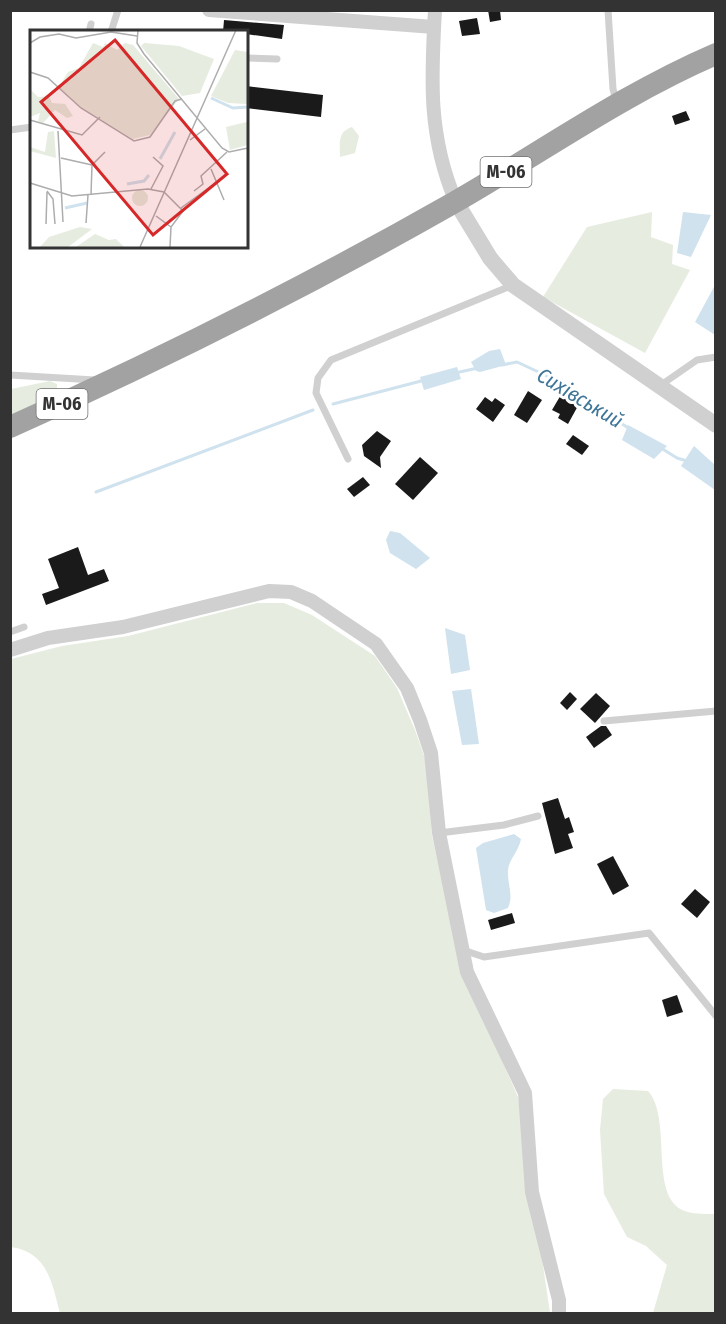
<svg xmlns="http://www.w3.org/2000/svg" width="726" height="1324" font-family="'Fira Sans Condensed',sans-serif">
  <rect width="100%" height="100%" fill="#fff"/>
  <g fill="#e6ecdf">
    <path d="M352,127L359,136L355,153L340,157C340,143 337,132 352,127Z"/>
    <path d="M652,212L651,237L673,245L672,264L690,270L645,353L543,297L587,227Z"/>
    <path d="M50,381L57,384V392L44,398L41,403L11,415V389Z"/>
    <path d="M257,603H284L312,615L375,656L397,688L415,730L426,761L432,836L464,973L518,1097L550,1313H60C52,1284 48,1252 11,1247V659L62,646L128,636Z"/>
    <path d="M613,1089L648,1091C674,1120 646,1202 688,1212C696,1214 707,1214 715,1214V1313H653L667,1265L646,1246L627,1237L604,1194L600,1130L603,1099Z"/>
  </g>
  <g fill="#cfe2ee">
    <path d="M683,212L711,215L691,257L677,253Z"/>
    <path d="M715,285V335L695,322Z"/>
    <path d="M500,349L506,365L480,372L476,371L471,362L489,351Z"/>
    <path d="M457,367L461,379L424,390L420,377Z"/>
    <path d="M628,425L667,446L654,459L622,440Z"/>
    <path d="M694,446L715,465V490L681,466Z"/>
    <path d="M390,531L400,533L430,558L416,569L390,553L386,540Z"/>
    <path d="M445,628L465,635L470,670L451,674Z"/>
    <path d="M471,689L479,744L462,745L452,691Z"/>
    <path d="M514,834L521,839C519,851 509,859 508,870C507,884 514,895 508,908L494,913L486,910L476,848L483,843Z"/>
  </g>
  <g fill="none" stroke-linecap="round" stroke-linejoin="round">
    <g stroke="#cfe2ee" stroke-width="3">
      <path d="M502,365L517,362L547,376L630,429"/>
      <path d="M455,373L478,368"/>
      <path d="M333,404L425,380"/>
      <path d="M661,448L677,458L687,461"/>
      <path d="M96,492L313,410"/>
    </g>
  </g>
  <g fill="#1a1a1a">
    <path d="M488,10H500L501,20L490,22Z"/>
    <path d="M477,18L480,34L462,36L459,21Z"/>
    <path d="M224,20L284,25L282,39L246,34V32H223Z"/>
    <path d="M246,86L323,95L321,117L246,108Z"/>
    <path d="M686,111L690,120L675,125L672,116Z"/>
    <path d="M528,391L542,400L527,423L514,415Z"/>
    <path d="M562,393L579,404L568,424L558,418L560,414L552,410Z"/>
    <path d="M485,397L492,402L495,398L505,405L493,422L476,409Z"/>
    <path d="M377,431L391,441L380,457L381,468L364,456L362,445Z"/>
    <path d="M573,435L589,446L582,455L566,444Z"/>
    <path d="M420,457L438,473L413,500L395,484Z"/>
    <path d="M363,477L370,485L354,497L347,489Z"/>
    <path d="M78,547L88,575L104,569L109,581L46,605L42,594L59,588L48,559Z"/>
    <path d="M570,692L577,699L567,710L560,703Z"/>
    <path d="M596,693L610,706L595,723L580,709Z"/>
    <path d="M601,726H606L612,735L594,748L586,737Z"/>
    <path d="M558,798L565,819L569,817L574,832L568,834L573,848L555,854L542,803Z"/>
    <path d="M613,856L629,886L613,895L597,864Z"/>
    <path d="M695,889L710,902L697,918L681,904Z"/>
    <path d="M512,913L515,923L491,930L488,920Z"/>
    <path d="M677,995L683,1012L667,1017L662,1000Z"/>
  </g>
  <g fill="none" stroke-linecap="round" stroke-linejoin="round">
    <g stroke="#d0d0d0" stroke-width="7">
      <path d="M608,10L613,89L616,100"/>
      <path d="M89,32L91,24"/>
      <path d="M111,32L118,10"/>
      <path d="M246,58L277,59"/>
      <path d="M10,130L32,127"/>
      <path d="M10,375L95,380"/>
      <path d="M661,385L697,360L716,357"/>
      <path d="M348,459L316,393L318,378L331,360L513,285"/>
      <path d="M10,632L24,627"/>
      <path d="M604,721L716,711"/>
      <path d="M439,833L504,825L538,816"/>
      <path d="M463,950L484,957L649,933L716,1016"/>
    </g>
    <g stroke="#d0d0d0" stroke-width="14">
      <path d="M209,10L434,27"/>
      <path d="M435,10C431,79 428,137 456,202"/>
      <path d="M10,650L48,638L123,627L269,591L291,592L312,601L376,644L407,688L420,720L431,753L439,833L467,972L525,1093L532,1192L559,1300V1314"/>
    </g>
    <path stroke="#d0d0d0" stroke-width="16" d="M456,202L490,258L513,285L716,425"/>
    <path stroke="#a2a2a2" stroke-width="22" d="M10,427C162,359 311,284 455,202C542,152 623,94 716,54"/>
  </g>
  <g text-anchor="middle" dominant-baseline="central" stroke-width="6" stroke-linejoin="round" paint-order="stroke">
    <g fill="#fff" stroke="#707070" stroke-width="1.5">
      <rect x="480.5" y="157" width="51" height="30" rx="4.5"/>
      <rect x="36.5" y="389" width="51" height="30" rx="4.5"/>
    </g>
    <g font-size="18" font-weight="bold" fill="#333">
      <text x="506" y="172">М-06</text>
      <text x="62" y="404">М-06</text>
    </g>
    <g font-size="21" font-style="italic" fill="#3f7597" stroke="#fff">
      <text transform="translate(580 398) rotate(31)">Сихівський</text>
    </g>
  </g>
  <g transform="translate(30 30)">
    <rect width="218" height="218" fill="#fff"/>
    <path d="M63,13L73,17L75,13L87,20L95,13L103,15L149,69L120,105L103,109L51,77L29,57L38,42L49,38ZM114,13L149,16L184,29L170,63L152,66L111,16ZM205,20L217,22V74L198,73L181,66ZM0,59L8,67L19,66L22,73L35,74L43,86L37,88L25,80L13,93L8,91L10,83L0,87ZM217,92V115L200,120L196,97ZM24,101L26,128L0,121V117L15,122L18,102ZM102 168a8 8 0 1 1 16 0a8 8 0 1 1-16 0ZM50,197L62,199L38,217H10L19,207ZM65,204L79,210L86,209L94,217H46Z" fill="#e6ecdf"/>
    <path fill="none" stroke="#cfe2ee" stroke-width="3" d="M181,68L203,78L218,77M130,129L145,102M97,154L114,151L119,145M35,178L57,173"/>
    <path fill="none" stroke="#adadad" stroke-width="1.5" d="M108,0L107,13L114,24L192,118L199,122L218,118M0,13L10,7L29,4L46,8L81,2L107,6M0,42L18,48L51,78L104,111L120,107L145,71L152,69M0,90L52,105L70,87M28,101L33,192M160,110L175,99M31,128L62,135M181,139L194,170M0,153L42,166L118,159L134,162L153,181L141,197L140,217M121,159L133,136L123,127M17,161L23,169L25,194M164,161L173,154L171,146L197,122M61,165L62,135L75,122M151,178L184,154M126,186L141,197M56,193L58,165M16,194L17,162M110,217L206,0"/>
    <path fill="#d62828" fill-opacity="0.15" stroke="#d62828" stroke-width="3" d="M85,10L197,144L123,205L11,72Z"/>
    <rect width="218" height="218" fill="none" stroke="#333" stroke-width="3"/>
  </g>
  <rect width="726" height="1324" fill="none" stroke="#333333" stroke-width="24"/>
</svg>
